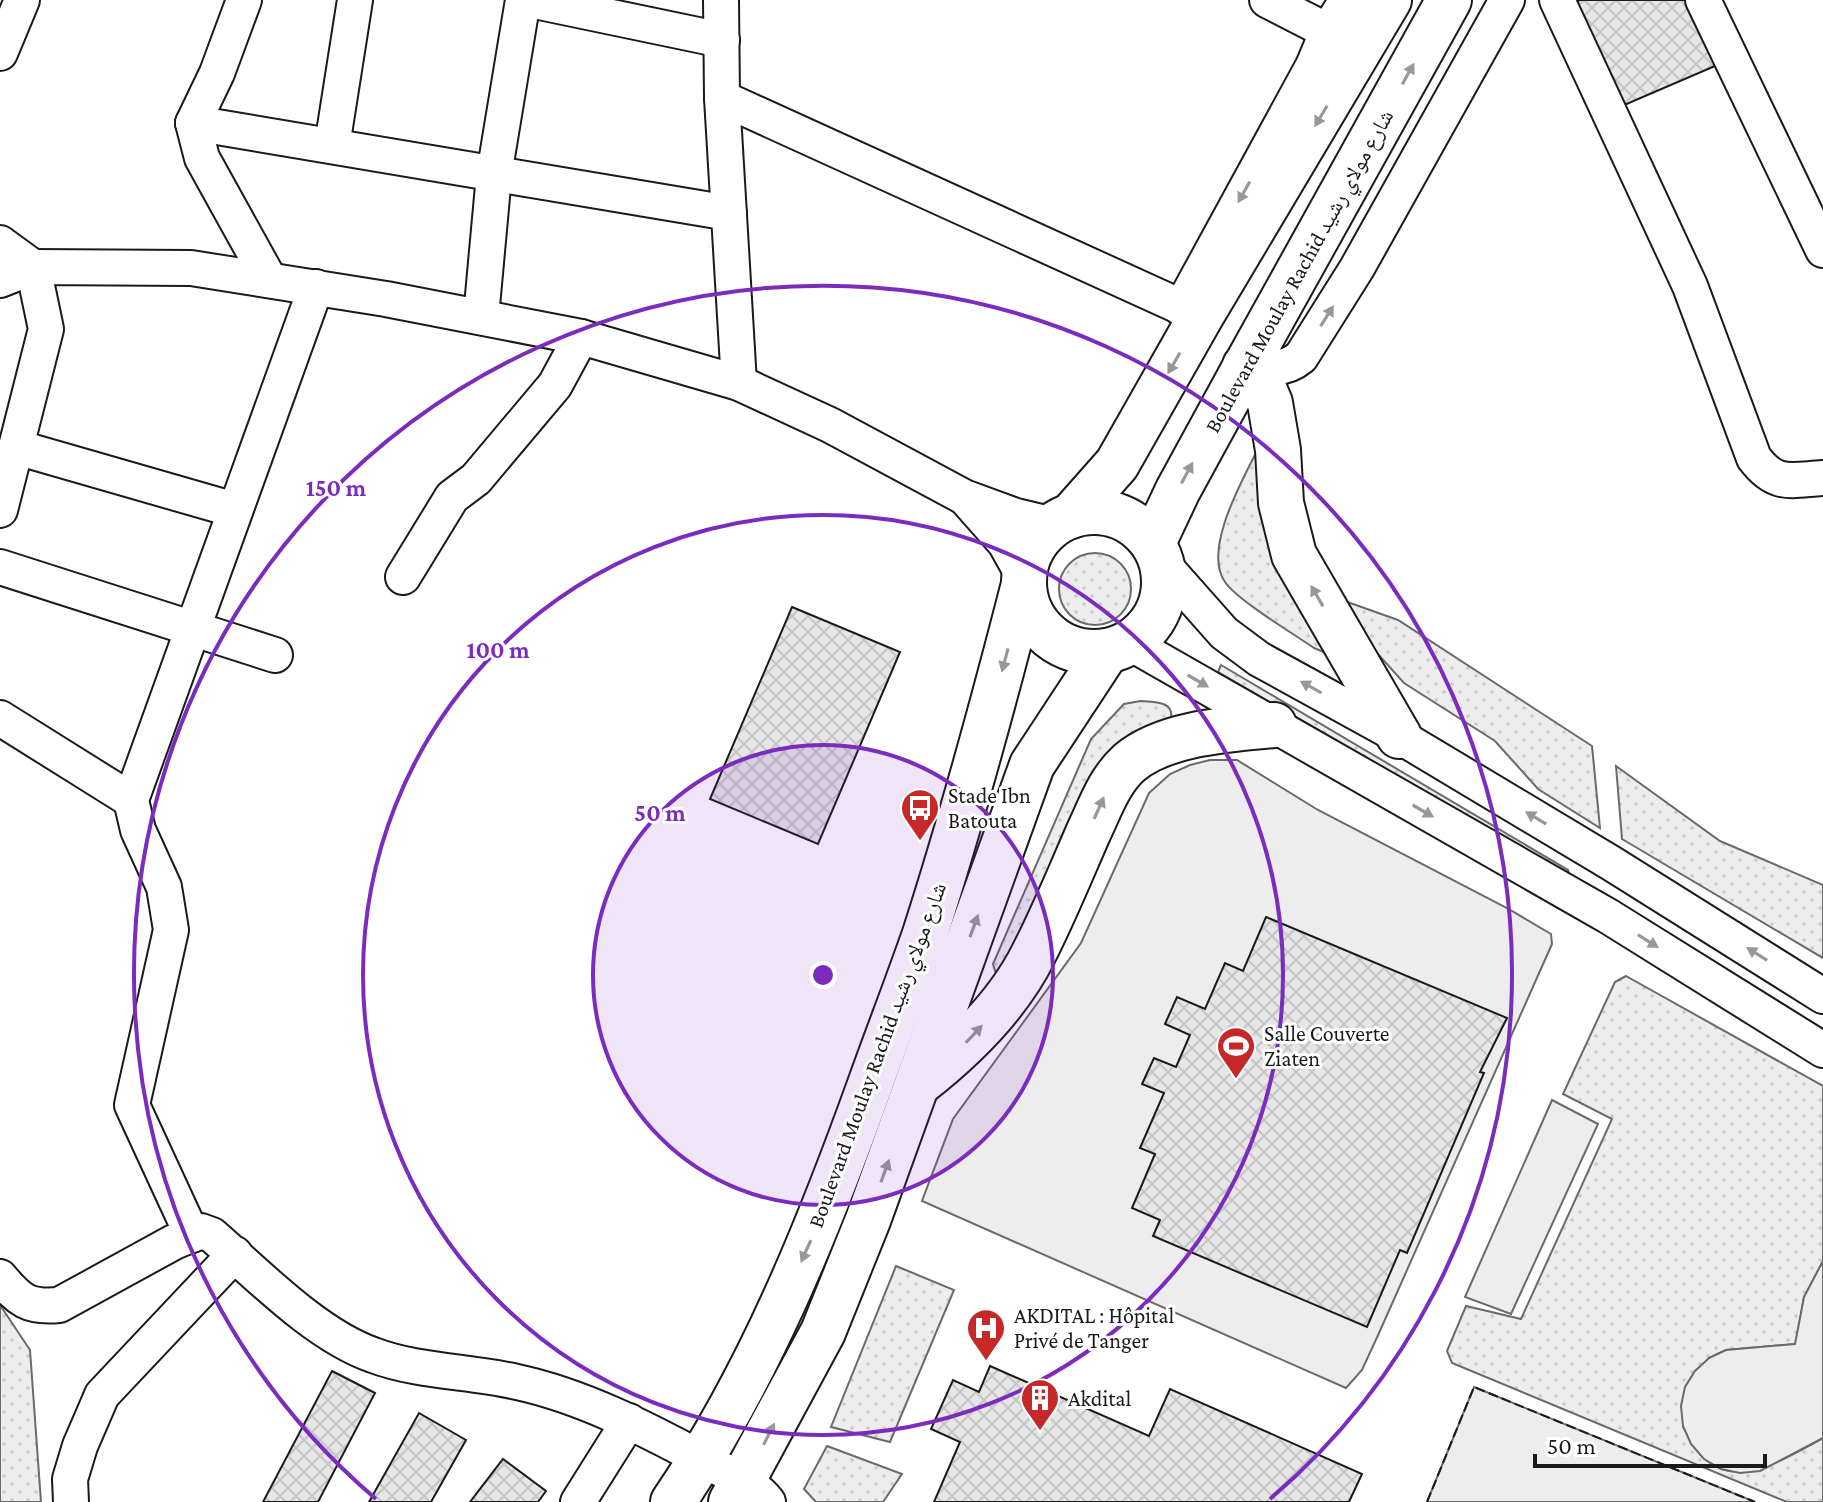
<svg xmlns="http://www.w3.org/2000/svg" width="1823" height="1502" font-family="'Crimson Pro','Noto Naskh Arabic',serif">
  <defs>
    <pattern id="grass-dots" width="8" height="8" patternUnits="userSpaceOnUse" patternTransform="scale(2)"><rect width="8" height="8" fill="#ededed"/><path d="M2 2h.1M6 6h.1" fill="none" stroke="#cbcbcb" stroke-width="1.8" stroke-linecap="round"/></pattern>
    <pattern id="building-cross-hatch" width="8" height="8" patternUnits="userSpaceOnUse" patternTransform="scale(2)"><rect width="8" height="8" fill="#e6e6e6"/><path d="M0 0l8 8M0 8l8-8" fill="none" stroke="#c5c5c5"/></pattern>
  </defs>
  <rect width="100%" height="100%" fill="#fff"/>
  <g fill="url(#grass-dots)" stroke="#6a6a6a" stroke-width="2">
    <path d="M1263,439L1326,653L1314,648C1294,634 1237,600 1225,582C1201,548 1247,472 1263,439Z"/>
    <circle cx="1095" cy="589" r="36"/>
    <path d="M1339,599L1398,620L1592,746L1600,828L1538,789L1495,741L1404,683L1367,642Z"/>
    <path d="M1221,665L1568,870L1569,873L1547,864L1218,672Z"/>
    <path d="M1140,701C1155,702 1177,701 1170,722L1011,972L996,974L993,964L1091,739L1124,704Z"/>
    <path d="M1616,766L1720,841L1823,885V958L1622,839Z"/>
    <path d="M1626,976L1823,1086V1261L1804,1297L1796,1344L1726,1350L1709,1358L1683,1426C1716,1502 1770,1467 1823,1438V1502H1787L1452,1363L1447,1351L1466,1306L1521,1319L1612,1119L1563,1094L1615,982Z"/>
    <path d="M896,1266L954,1290L890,1442L831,1427Z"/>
    <path d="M0,1305L30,1350L41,1502H0Z"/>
    <path d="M827,1446L902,1474L883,1502H816L804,1489Z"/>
  </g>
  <g fill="#ededed" stroke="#6a6a6a" stroke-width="2">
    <path d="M1210,760H1237L1318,810L1507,908L1551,934L1552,944L1379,1333L1362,1370L1346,1388L922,1201L953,1119L1081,943L1149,793L1170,774L1190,765Z"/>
    <path d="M1552,1100L1598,1124L1511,1314L1465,1297Z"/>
    <path d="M1823,1261V1438L1760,1471L1740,1473L1721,1469L1704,1459L1691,1444L1683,1426L1681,1406L1685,1387L1695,1371L1709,1358L1726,1350L1795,1344L1804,1297Z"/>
    <path d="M1474,1387L1755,1502H1427Z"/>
  </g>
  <g fill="url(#building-cross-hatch)" stroke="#1a1a1a" stroke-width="2">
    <path d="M1579,0H1689L1722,63L1622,106L1571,15Z"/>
    <path d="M792,607L900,652L818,844L710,799Z"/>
    <path d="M1266,917L1507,1018L1480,1072L1484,1073L1407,1253L1400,1250L1367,1327L1153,1236L1160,1220L1132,1208L1155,1154L1140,1148L1164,1093L1142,1084L1154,1058L1176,1067L1190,1035L1165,1024L1177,997L1205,1009L1225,963L1243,971Z"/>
    <path d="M990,1366L1149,1436L1170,1389L1362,1474L1349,1502H934L960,1442L931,1429L953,1380L979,1392Z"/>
    <path d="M332,1371L375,1393L318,1502H263Z"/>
    <path d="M419,1413L466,1440L431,1502H369Z"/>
    <path d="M503,1459L546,1491L538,1502H470Z"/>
  </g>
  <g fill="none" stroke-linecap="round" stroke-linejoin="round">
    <defs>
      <g id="minor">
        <path d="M244,0L217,73L193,123L202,158L269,279"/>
        <path d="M530,0L722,40"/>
        <path d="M721,0L722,98L739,383"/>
        <path d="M1267,0L1347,41"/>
        <path d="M1557,0L1690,286L1754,458C1776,487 1790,480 1823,478"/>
        <path d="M1703,0L1823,250"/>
        <path d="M0,53L22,0"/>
        <path d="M722,98L1201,316"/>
        <path d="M193,123L729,213"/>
        <path d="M332,146L355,0"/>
        <path d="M0,243L33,267L46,329L0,510"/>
        <path d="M0,280L33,267L191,268L386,299L581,337L739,383L830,425L964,497L1016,516L1054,525"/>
        <path d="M1181,308L1313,66L1328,30L1347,0"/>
        <path d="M481,317L494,175L523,0"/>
        <path d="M1249,360C1268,369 1284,371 1301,357L1357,268L1507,0"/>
        <path d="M16,447L235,510"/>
        <path d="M967,500L1005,543L1024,577"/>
        <path d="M1162,563L1224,633L1259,659L1399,736L1611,863L1823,996"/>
        <path d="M0,567L275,655"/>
        <path d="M403,577L452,497L476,479L555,385L581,337"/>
        <path d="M1130,643L1608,916L1823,1050"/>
        <path d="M0,718L131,800"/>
        <path d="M192,1235L132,1105L171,930L164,887L138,830L131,800L316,287"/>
        <path d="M0,1277C19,1300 28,1308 59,1305L174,1242L201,1231L212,1235C258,1275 316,1335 373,1355C418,1372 469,1371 517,1382C582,1396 644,1428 702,1459C724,1472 752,1481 768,1502"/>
        <path d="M71,1502L70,1479L80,1446L102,1395L235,1254"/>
        <path d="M578,1502L629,1421"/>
      </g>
      <g id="major">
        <path d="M1245,366L1261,382L1270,403L1278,450L1281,503L1294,555L1399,736"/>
        <circle cx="1094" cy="582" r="70"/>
        <path d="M1071,516L1117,464L1201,316L1389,0"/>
        <path d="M1153,543L1178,490L1249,360L1449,0"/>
        <path d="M918,1084C963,1049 1008,1006 1034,953C1054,914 1071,872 1089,831C1100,808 1109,781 1129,763C1164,733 1230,729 1274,725"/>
        <path d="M673,1502C760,1374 819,1227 871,1082C889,1032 908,983 925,934C962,819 994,701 1024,584"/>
        <path d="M731,1502L823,1332L868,1220L1032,765L1107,651"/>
      </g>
    </defs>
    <use href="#minor" stroke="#1a1a1a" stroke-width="38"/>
    <use href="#major" stroke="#1a1a1a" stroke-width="48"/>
    <use href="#minor" stroke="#fff" stroke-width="34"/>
    <use href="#major" stroke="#fff" stroke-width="44"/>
    <path stroke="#1a1a1a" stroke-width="2" stroke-dasharray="10 4" stroke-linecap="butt" d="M1427,1502L1474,1387L1755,1502"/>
  </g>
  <defs><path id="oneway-solid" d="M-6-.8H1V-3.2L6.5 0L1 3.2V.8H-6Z" transform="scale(2)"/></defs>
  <g fill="#989898">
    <use href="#oneway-solid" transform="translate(1408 74) rotate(-61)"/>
    <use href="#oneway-solid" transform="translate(1321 116) rotate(121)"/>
    <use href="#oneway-solid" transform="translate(1244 192) rotate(119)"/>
    <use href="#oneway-solid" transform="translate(1327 316) rotate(-58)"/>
    <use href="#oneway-solid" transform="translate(1174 363) rotate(120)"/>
    <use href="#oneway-solid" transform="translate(1187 473) rotate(-62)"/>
    <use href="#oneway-solid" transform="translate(1317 596) rotate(-120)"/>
    <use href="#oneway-solid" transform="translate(1005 660) rotate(105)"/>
    <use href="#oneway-solid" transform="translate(1198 681) rotate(30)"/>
    <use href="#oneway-solid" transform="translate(1311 687) rotate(-151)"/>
    <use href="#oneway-solid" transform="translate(1099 808) rotate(-66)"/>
    <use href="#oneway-solid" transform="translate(1423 811) rotate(30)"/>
    <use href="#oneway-solid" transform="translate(1536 818) rotate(-149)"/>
    <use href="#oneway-solid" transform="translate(974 926) rotate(-70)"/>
    <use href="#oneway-solid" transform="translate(1648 941) rotate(32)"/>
    <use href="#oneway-solid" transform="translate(1757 954) rotate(-148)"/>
    <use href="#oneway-solid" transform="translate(974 1034) rotate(-47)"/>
    <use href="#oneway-solid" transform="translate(885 1171) rotate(-70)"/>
    <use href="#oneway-solid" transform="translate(806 1251) rotate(114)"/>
    <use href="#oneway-solid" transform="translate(769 1434) rotate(-63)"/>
  </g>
  <circle cx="823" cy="975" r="230" fill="#7b2cbf" fill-opacity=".12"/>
  <g fill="none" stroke="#7b2cbf" stroke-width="4">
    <circle cx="823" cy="975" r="230"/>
    <circle cx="823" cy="975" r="460"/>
    <path d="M376 1499A689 689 0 1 1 1270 1499"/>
  </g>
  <defs>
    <symbol id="bus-pin" viewBox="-11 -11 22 30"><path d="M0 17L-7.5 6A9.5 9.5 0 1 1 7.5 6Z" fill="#c62828" stroke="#fff"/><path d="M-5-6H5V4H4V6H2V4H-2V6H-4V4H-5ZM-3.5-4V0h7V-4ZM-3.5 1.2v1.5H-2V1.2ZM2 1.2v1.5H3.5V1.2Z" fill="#fff"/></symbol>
    <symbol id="stadium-pin" viewBox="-11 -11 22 30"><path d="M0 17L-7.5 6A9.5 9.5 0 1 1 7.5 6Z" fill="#c62828" stroke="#fff"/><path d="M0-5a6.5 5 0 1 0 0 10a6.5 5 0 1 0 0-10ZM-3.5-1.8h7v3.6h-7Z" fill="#fff"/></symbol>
    <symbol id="hospital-pin" viewBox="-11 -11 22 30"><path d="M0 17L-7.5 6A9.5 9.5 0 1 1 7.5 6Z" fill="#c62828" stroke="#fff"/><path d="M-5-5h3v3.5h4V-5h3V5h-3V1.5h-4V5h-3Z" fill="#fff"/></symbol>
    <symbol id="building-pin" viewBox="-11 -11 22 30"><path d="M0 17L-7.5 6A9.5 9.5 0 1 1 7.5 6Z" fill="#c62828" stroke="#fff"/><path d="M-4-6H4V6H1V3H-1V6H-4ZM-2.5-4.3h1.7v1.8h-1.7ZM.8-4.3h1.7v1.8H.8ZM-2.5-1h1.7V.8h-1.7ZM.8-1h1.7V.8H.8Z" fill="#fff"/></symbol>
  </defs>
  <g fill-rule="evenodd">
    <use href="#bus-pin" x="898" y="786" width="44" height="60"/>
    <use href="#stadium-pin" x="1214" y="1024" width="44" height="60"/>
    <use href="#hospital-pin" x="964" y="1306" width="44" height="60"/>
    <use href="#building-pin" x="1018" y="1376" width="44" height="60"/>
  </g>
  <g text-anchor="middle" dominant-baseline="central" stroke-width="6" stroke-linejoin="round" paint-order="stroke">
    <g font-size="22" fill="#1a1a1a" stroke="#fff">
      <text transform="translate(1299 271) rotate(-61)">Boulevard Moulay Rachid شارع مولاي رشيد</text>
      <text transform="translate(877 1055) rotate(-70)">Boulevard Moulay Rachid شارع مولاي رشيد</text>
    </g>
    <g font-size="22" fill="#1a1a1a" stroke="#fff" text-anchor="start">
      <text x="948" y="795">Stade Ibn<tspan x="948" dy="25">Batouta</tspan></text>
      <text x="1264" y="1033">Salle Couverte<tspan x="1264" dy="25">Ziaten</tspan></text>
      <text x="1014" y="1315">AKDITAL : Hôpital<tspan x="1014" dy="25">Privé de Tanger</tspan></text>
      <text x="1068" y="1398">Akdital</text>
    </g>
  </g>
  <circle cx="823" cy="975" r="12" fill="#7b2cbf" stroke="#fff" stroke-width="4"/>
  <g font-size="24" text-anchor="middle" font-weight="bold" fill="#7b2cbf" stroke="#fff" stroke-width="6" stroke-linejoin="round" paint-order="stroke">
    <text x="336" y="496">150 m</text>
    <text x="498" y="658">100 m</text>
    <text x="660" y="821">50 m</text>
  </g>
  <path d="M1535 1454v12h230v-12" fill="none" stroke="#1a1a1a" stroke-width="4"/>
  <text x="1547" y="1454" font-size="24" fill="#1a1a1a" stroke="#ffffff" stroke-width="6" paint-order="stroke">50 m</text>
</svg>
